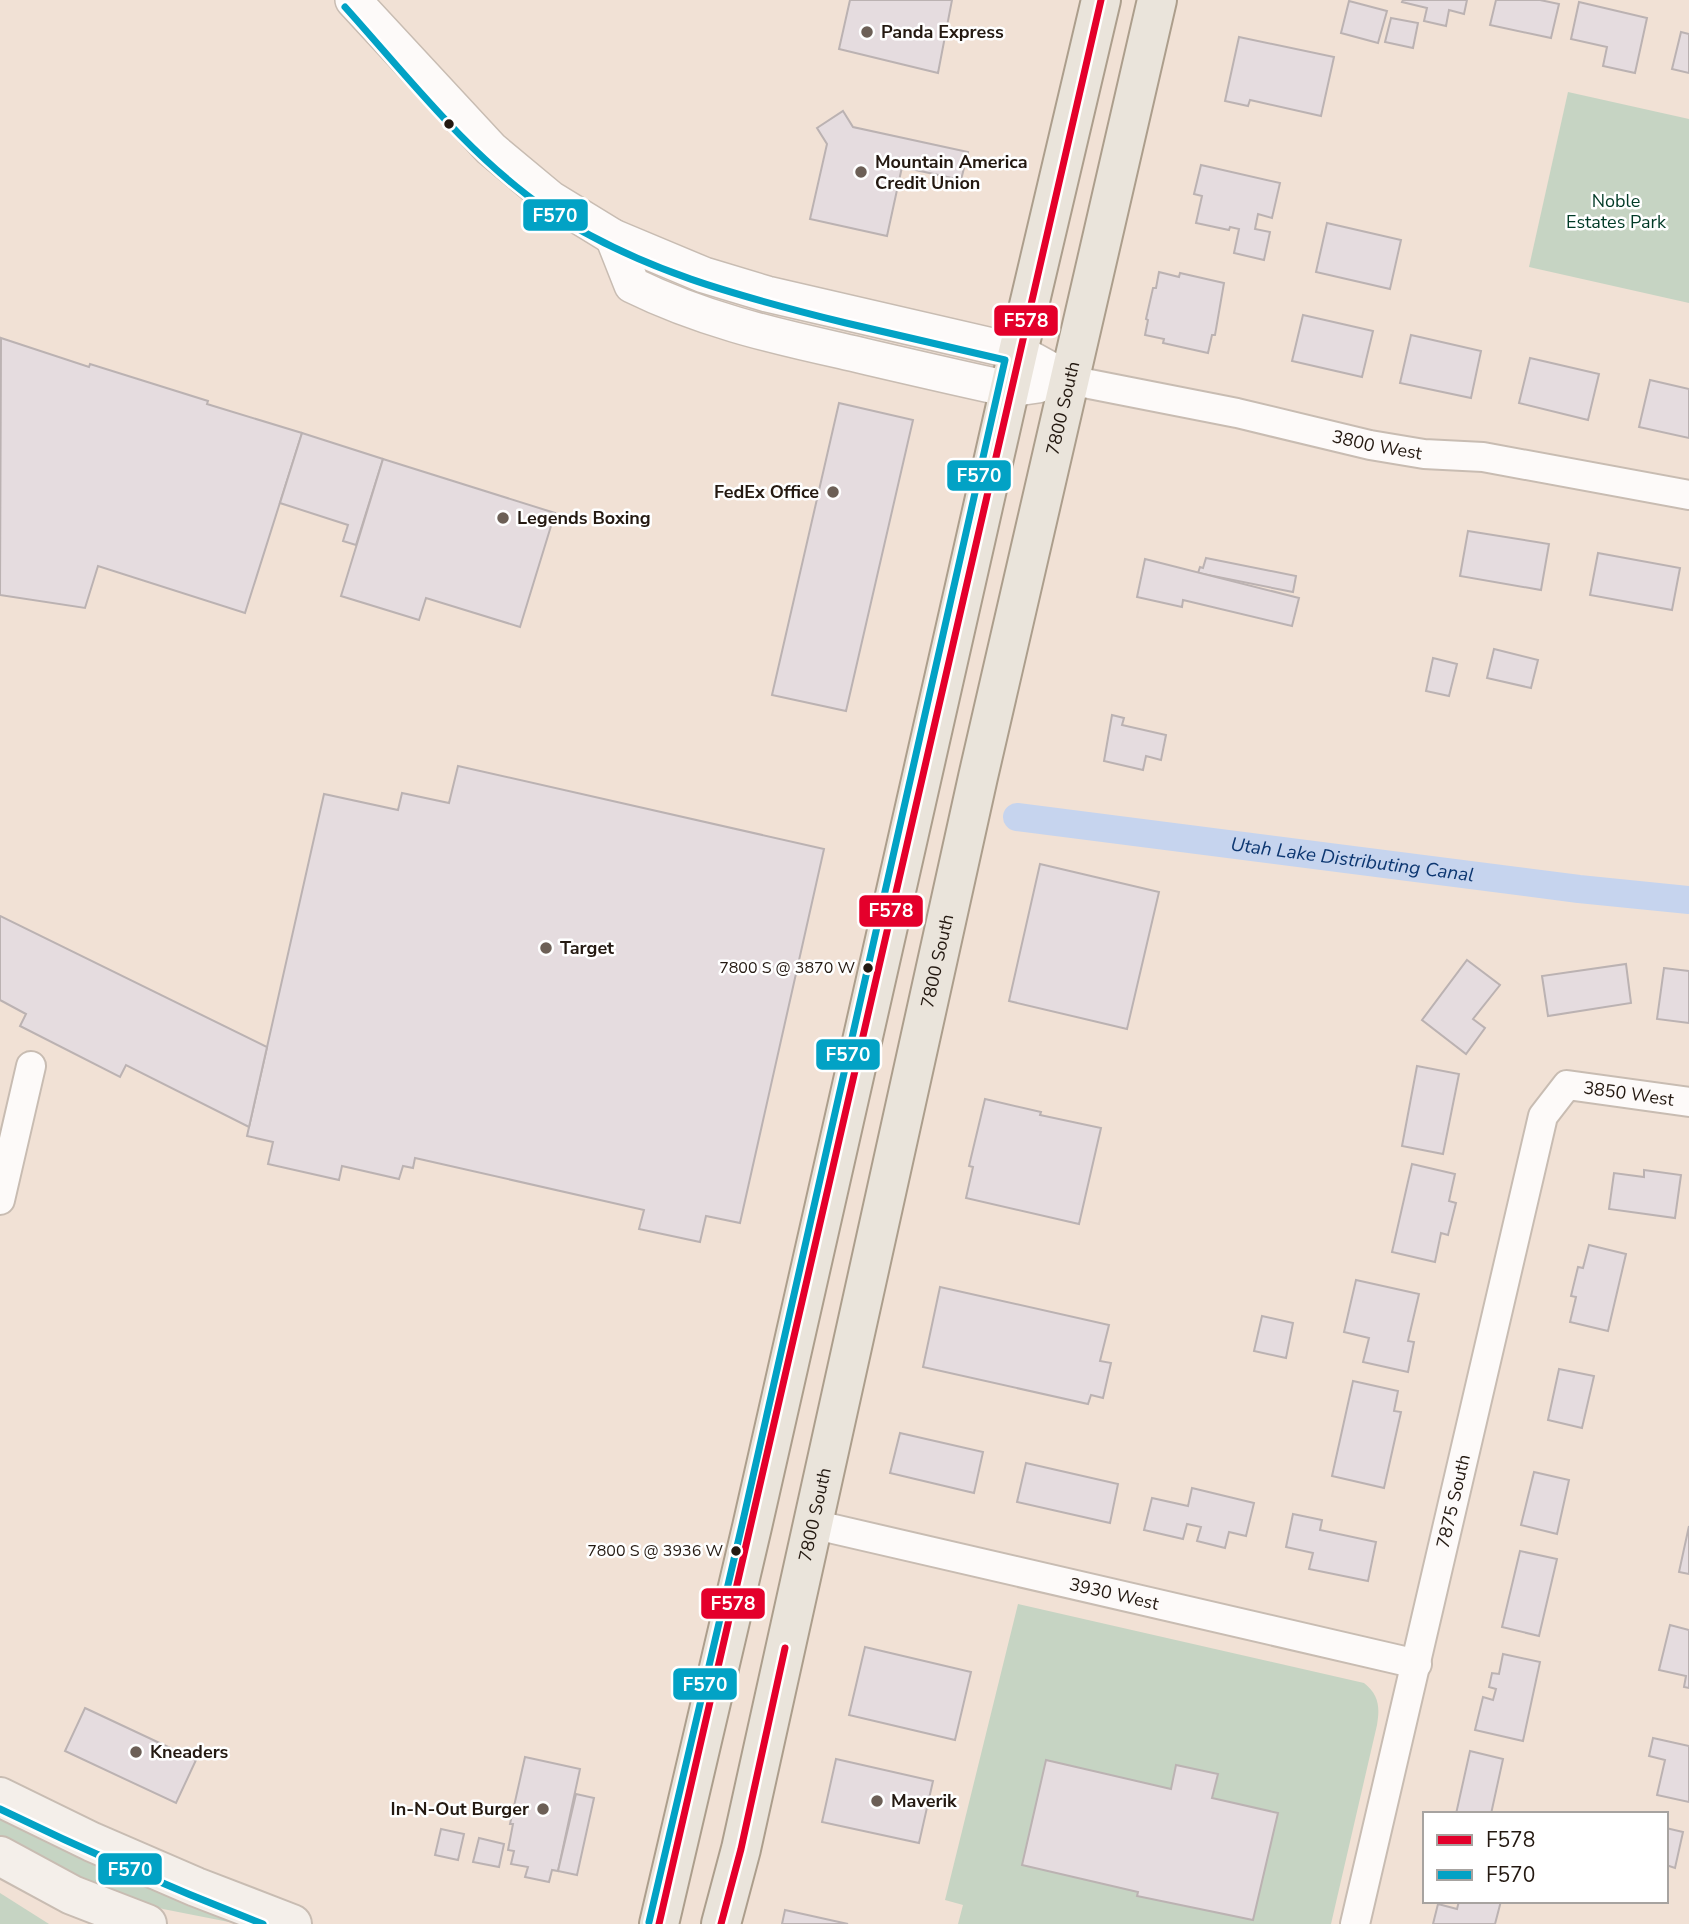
<svg xmlns="http://www.w3.org/2000/svg" width="1689" height="1924" font-family="'Nunito Sans',sans-serif">
  <rect width="100%" height="100%" fill="#f1e1d5"/>
  <g fill="#c6d4c3">
    <path d="M1568,92L1689,119V303L1529,267Z"/>
    <path d="M1018,1604L1364,1683C1379,1695 1380,1707 1377,1725L1331,1924H958L963,1905L945,1900Z"/>
    <path d="M0,1816L239,1924L163,1909L64,1873L0,1841Z"/>
    <path d="M0,1893L49,1924H0Z"/>
  </g>
  <g fill="none" stroke-linecap="round" stroke-linejoin="round">
    <path stroke="#c6d4ee" stroke-width="28" id="s1" d="M1017,817L1579,889L1689,900"/>
  </g>
  <g fill="#e5dcdf" stroke="#bbb2b2" stroke-width="2">
    <path d="M850,0H952L938,73L839,49Z"/>
    <path d="M1403,0H1467L1464,14L1449,10L1446,26L1424,21L1427,8L1402,2Z"/>
    <path d="M1496,0H1540L1559,4L1551,38L1490,25Z"/>
    <path d="M1349,1L1387,11L1378,43L1341,33Z"/>
    <path d="M1579,2L1647,18L1635,73L1603,66L1607,47L1571,39Z"/>
    <path d="M1391,18L1418,23L1413,48L1385,42Z"/>
    <path d="M1681,32L1689,34V73L1672,69Z"/>
    <path d="M1239,37L1334,57L1321,116L1250,100L1248,106L1225,101Z"/>
    <path d="M843,111L853,127L968,152L961,180L902,167L887,236L810,219L827,144L817,128Z"/>
    <path d="M1201,165L1280,183L1272,218L1258,214L1255,229L1270,232L1264,260L1234,253L1239,229L1230,227L1229,230L1196,223L1202,196L1194,194Z"/>
    <path d="M1327,223L1401,240L1390,289L1316,272Z"/>
    <path d="M1159,272L1179,277L1180,273L1224,283L1215,335H1212L1208,353L1163,343L1164,339L1145,335L1148,320L1146,319L1153,288H1156Z"/>
    <path d="M1303,315L1373,331L1362,377L1292,361Z"/>
    <path d="M1411,335L1481,351L1471,398L1400,383Z"/>
    <path d="M1,338L89,367L90,364L208,401L207,404L302,433L245,613L98,566L85,608L0,595Z"/>
    <path d="M1530,358L1599,374L1588,420L1519,403Z"/>
    <path d="M1650,380L1689,389V438L1639,427Z"/>
    <path d="M839,403L913,420L846,711L772,695Z"/>
    <path d="M302,433L383,459L356,545L343,541L348,525L280,503Z"/>
    <path d="M383,459L555,513L520,627L426,598L419,620L341,596Z"/>
    <path d="M1468,531L1549,544L1541,590L1460,576Z"/>
    <path d="M1598,553L1680,568L1672,610L1590,595Z"/>
    <path d="M1206,558L1296,576L1293,592L1198,573L1200,567L1203,568Z"/>
    <path d="M1145,559L1299,598L1292,626L1183,600L1182,607L1137,597Z"/>
    <path d="M1494,649L1538,660L1531,688L1487,678Z"/>
    <path d="M1433,658L1457,664L1449,696L1426,691Z"/>
    <path d="M1112,715L1124,718L1122,725L1166,735L1161,760L1146,756L1143,770L1104,761Z"/>
    <path d="M458,766L824,849L740,1223L706,1216L700,1242L639,1229L644,1210L415,1158L413,1168L403,1166L399,1179L342,1166L339,1180L268,1164L273,1142L247,1136L324,794L398,810L402,793L449,803Z"/>
    <path d="M1040,864L1159,892L1127,1029L1009,1001Z"/>
    <path d="M0,916L267,1047L249,1127L126,1065L120,1077L20,1026L26,1014L0,1000Z"/>
    <path d="M1467,960L1500,985L1473,1019L1485,1028L1466,1054L1422,1020Z"/>
    <path d="M1626,964L1631,1003L1548,1016L1542,976Z"/>
    <path d="M1664,968L1689,971V1023L1657,1019Z"/>
    <path d="M1417,1066L1459,1074L1443,1154L1402,1146Z"/>
    <path d="M985,1099L1041,1112L1040,1115L1101,1128L1079,1224L966,1198L973,1167L969,1166Z"/>
    <path d="M1412,1164L1455,1174L1449,1201L1456,1203L1448,1235L1441,1233L1435,1262L1392,1252Z"/>
    <path d="M1644,1170L1681,1175L1675,1218L1609,1209L1614,1173L1644,1177Z"/>
    <path d="M1589,1245L1626,1254L1608,1331L1570,1322L1576,1297L1571,1296L1578,1267L1583,1268Z"/>
    <path d="M1356,1280L1419,1294L1408,1341L1414,1342L1408,1372L1363,1362L1369,1338L1344,1332Z"/>
    <path d="M940,1287L1109,1325L1100,1361L1111,1363L1103,1398L1091,1395L1088,1404L923,1367Z"/>
    <path d="M1262,1316L1293,1323L1286,1358L1254,1351Z"/>
    <path d="M1559,1369L1594,1376L1582,1428L1548,1420Z"/>
    <path d="M1353,1381L1398,1391L1394,1411L1401,1412L1384,1488L1332,1476Z"/>
    <path d="M900,1433L983,1452L974,1493L890,1473Z"/>
    <path d="M1026,1463L1118,1484L1110,1523L1017,1502Z"/>
    <path d="M1534,1472L1569,1480L1557,1534L1521,1525Z"/>
    <path d="M1192,1488L1254,1503L1246,1536L1229,1532L1225,1548L1197,1541L1201,1527L1187,1524L1183,1539L1144,1530L1152,1498L1188,1506Z"/>
    <path d="M1293,1514L1322,1520L1320,1530L1376,1542L1368,1581L1309,1569L1313,1553L1286,1547Z"/>
    <path d="M1689,1526V1574L1679,1572Z"/>
    <path d="M1520,1551L1557,1559L1539,1636L1502,1627Z"/>
    <path d="M1670,1625L1689,1630V1688L1684,1687L1686,1676L1659,1670Z"/>
    <path d="M865,1647L971,1672L955,1740L849,1715Z"/>
    <path d="M1503,1654L1540,1662L1523,1741L1475,1730L1483,1697L1493,1700L1496,1689L1489,1687L1492,1673L1499,1674Z"/>
    <path d="M85,1708L196,1760L176,1803L65,1751Z"/>
    <path d="M1653,1738L1689,1746V1802L1657,1795L1665,1760L1649,1756Z"/>
    <path d="M1470,1751L1503,1759L1491,1814H1456Z"/>
    <path d="M525,1757L580,1769L558,1871L552,1870L549,1882L525,1877L528,1867L511,1864L514,1851L508,1850L513,1824H510Z"/>
    <path d="M836,1759L933,1781L919,1843L822,1822Z"/>
    <path d="M1046,1760L1171,1789L1176,1765L1218,1774L1212,1798L1278,1813L1253,1920L1137,1896L1138,1892L1022,1865Z"/>
    <path d="M576,1794L594,1798L577,1875L558,1871Z"/>
    <path d="M1666,1828L1683,1832L1675,1868L1666,1865Z"/>
    <path d="M441,1829L464,1834L458,1860L435,1855Z"/>
    <path d="M479,1838L504,1844L499,1867L473,1862Z"/>
    <path d="M1459,1901H1501L1495,1924H1433L1438,1904L1457,1909Z"/>
    <path d="M785,1910L848,1924H782Z"/>
  </g>
  <g fill="none" stroke-linecap="round" stroke-linejoin="round">
    <defs>
      <g id="minor">
        <path id="s2" d="M1069,380L1237,413L1370,445L1424,454L1483,457L1689,495"/>
        <path d="M0,1200L31,1066"/>
        <path id="s3" d="M812,1524L1417,1664"/>
        <path id="s4" d="M1355,1924L1543,1116L1567,1085L1689,1102"/>
      </g>
      <g id="tertiary">
        <path d="M353,0L491,149L551,199L613,237L704,275L767,294L1018,352L1069,380"/>
        <path d="M613,237L632,285C699,318 769,335 842,351C898,364 953,377 1009,389L1038,385"/>
      </g>
      <g id="secondary">
        <path d="M0,1797L92,1842L196,1887L292,1924"/>
        <path d="M0,1856L72,1895L147,1924"/>
      </g>
      <g id="primary">
        <path d="M659,1924L752,1527L1018,352L1101,0"/>
        <path id="s5" d="M721,1924L741,1849L978,777L1157,0"/>
      </g>
    </defs>
    <use href="#minor" stroke="#c8bcb2" stroke-width="32"/>
    <use href="#tertiary" stroke="#c8bcb2" stroke-width="38"/>
    <use href="#secondary" stroke="#c8bcb2" stroke-width="42"/>
    <use href="#primary" stroke="#ac9e8c" stroke-width="42"/>
    <use href="#minor" stroke="#fdfaf9" stroke-width="28"/>
    <use href="#tertiary" stroke="#fdfaf9" stroke-width="35"/>
    <use href="#secondary" stroke="#f4efea" stroke-width="38"/>
    <use href="#primary" stroke="#eae4db" stroke-width="38"/>
    <defs>
      <g id="bus-1">
        <path d="M659,1924C809,1283 950,640 1101,0"/>
        <path d="M721,1924L741,1849L785,1648"/>
      </g>
      <g id="bus-2">
        <path d="M345,7C408,77 468,155 546,209C637,270 741,297 846,323C899,335 952,348 1005,360L742,1525L649,1922"/>
        <path d="M0,1809C86,1851 173,1889 263,1924"/>
      </g>
    </defs>
    <use href="#bus-1" stroke="#fff" stroke-width="12"/>
    <use href="#bus-2" stroke="#fff" stroke-width="12"/>
    <use href="#bus-1" stroke="#e4002b" stroke-width="7"/>
    <use href="#bus-2" stroke="#02a2c5" stroke-width="7"/>
  </g>
  <g fill="#6c5f56" stroke="#fff" stroke-width="2.5">
    <circle cx="867" cy="32" r="7"/>
    <circle cx="861" cy="172" r="7"/>
    <circle cx="833" cy="492" r="7"/>
    <circle cx="503" cy="518" r="7"/>
    <circle cx="546" cy="948" r="7"/>
    <circle cx="136" cy="1752" r="7"/>
    <circle cx="877" cy="1801" r="7"/>
    <circle cx="543" cy="1809" r="7"/>
  </g>
  <g fill="#241911" stroke="#fff" stroke-width="2.5">
    <circle cx="449" cy="124" r="6"/>
    <circle cx="868" cy="968" r="6"/>
    <circle cx="736" cy="1551" r="6"/>
  </g>
  <g text-anchor="middle" dominant-baseline="central" stroke-width="5" stroke-linejoin="round" paint-order="stroke">
    <g font-size="16" fill="#241911" stroke="#fff" text-anchor="end">
      <text x="855" y="968">7800 S @ 3870 W</text>
      <text x="723" y="1551">7800 S @ 3936 W</text>
    </g>
    <g font-size="18" font-weight="bold" fill="#241911" stroke="#fff" text-anchor="start">
      <text x="881" y="32">Panda Express</text>
      <text x="875" y="162">Mountain America<tspan x="875" dy="21">Credit Union</tspan></text>
      <text x="819" y="492" text-anchor="end">FedEx Office</text>
      <text x="517" y="518">Legends Boxing</text>
      <text x="560" y="948">Target</text>
      <text x="150" y="1752">Kneaders</text>
      <text x="891" y="1801">Maverik</text>
      <text x="529" y="1809" text-anchor="end">In-N-Out Burger</text>
    </g>
    <g font-size="18" fill="#003a26" stroke="#fff">
      <text x="1616" y="201">Noble<tspan x="1616" dy="21">Estates Park</tspan></text>
    </g>
    <g font-size="18" fill="#241911" stroke="#fff">
      <text stroke="none"><textPath href="#s5" startOffset="1554">7800 South</textPath></text>
      <text stroke="none"><textPath href="#s2" startOffset="315">3800 West</textPath></text>
      <text stroke="none"><textPath href="#s5" startOffset="987">7800 South</textPath></text>
      <text stroke="none"><textPath href="#s4" startOffset="931">3850 West</textPath></text>
      <text stroke="none"><textPath href="#s4" startOffset="434">7875 South</textPath></text>
      <text stroke="none"><textPath href="#s5" startOffset="420">7800 South</textPath></text>
      <text stroke="none"><textPath href="#s3" startOffset="310">3930 West</textPath></text>
    </g>
    <g font-size="19" font-style="italic" fill="#0d3771" stroke="#fff">
      <text stroke="none"><textPath href="#s1" startOffset="338">Utah Lake Distributing Canal</textPath></text>
    </g>
  </g>
  <g stroke="#fff" stroke-width="2.5">
    <rect x="522" y="198" width="67" height="34" rx="7" fill="#02a2c5"/>
    <rect x="993" y="304" width="66" height="33" rx="7" fill="#e4002b"/>
    <rect x="946" y="459" width="66" height="33" rx="7" fill="#02a2c5"/>
    <rect x="858" y="894" width="66" height="34" rx="7" fill="#e4002b"/>
    <rect x="815" y="1038" width="66" height="33" rx="7" fill="#02a2c5"/>
    <rect x="700" y="1587" width="66" height="33" rx="7" fill="#e4002b"/>
    <rect x="672" y="1667" width="66" height="34" rx="7" fill="#02a2c5"/>
    <rect x="97" y="1852" width="66" height="34" rx="7" fill="#02a2c5"/>
  </g>
  <g font-size="19" text-anchor="middle" font-weight="bold" fill="#fff">
    <text x="555" y="222">F570</text>
    <text x="1026" y="327">F578</text>
    <text x="979" y="482">F570</text>
    <text x="891" y="917">F578</text>
    <text x="848" y="1061">F570</text>
    <text x="733" y="1610">F578</text>
    <text x="705" y="1691">F570</text>
    <text x="130" y="1876">F570</text>
  </g>
  <rect x="1423" y="1812" width="245" height="91" fill="#ffffff" stroke="#a7a3a0" stroke-width="2"/>
  <rect x="1437" y="1835" width="35" height="10" fill="#e4002b" stroke="#a7a3a0" stroke-width="2"/>
  <text x="1486" y="1847" font-size="21" fill="#241911">F578</text>
  <rect x="1437" y="1870" width="35" height="10" fill="#02a2c5" stroke="#a7a3a0" stroke-width="2"/>
  <text x="1486" y="1882" font-size="21" fill="#241911">F570</text>
</svg>
